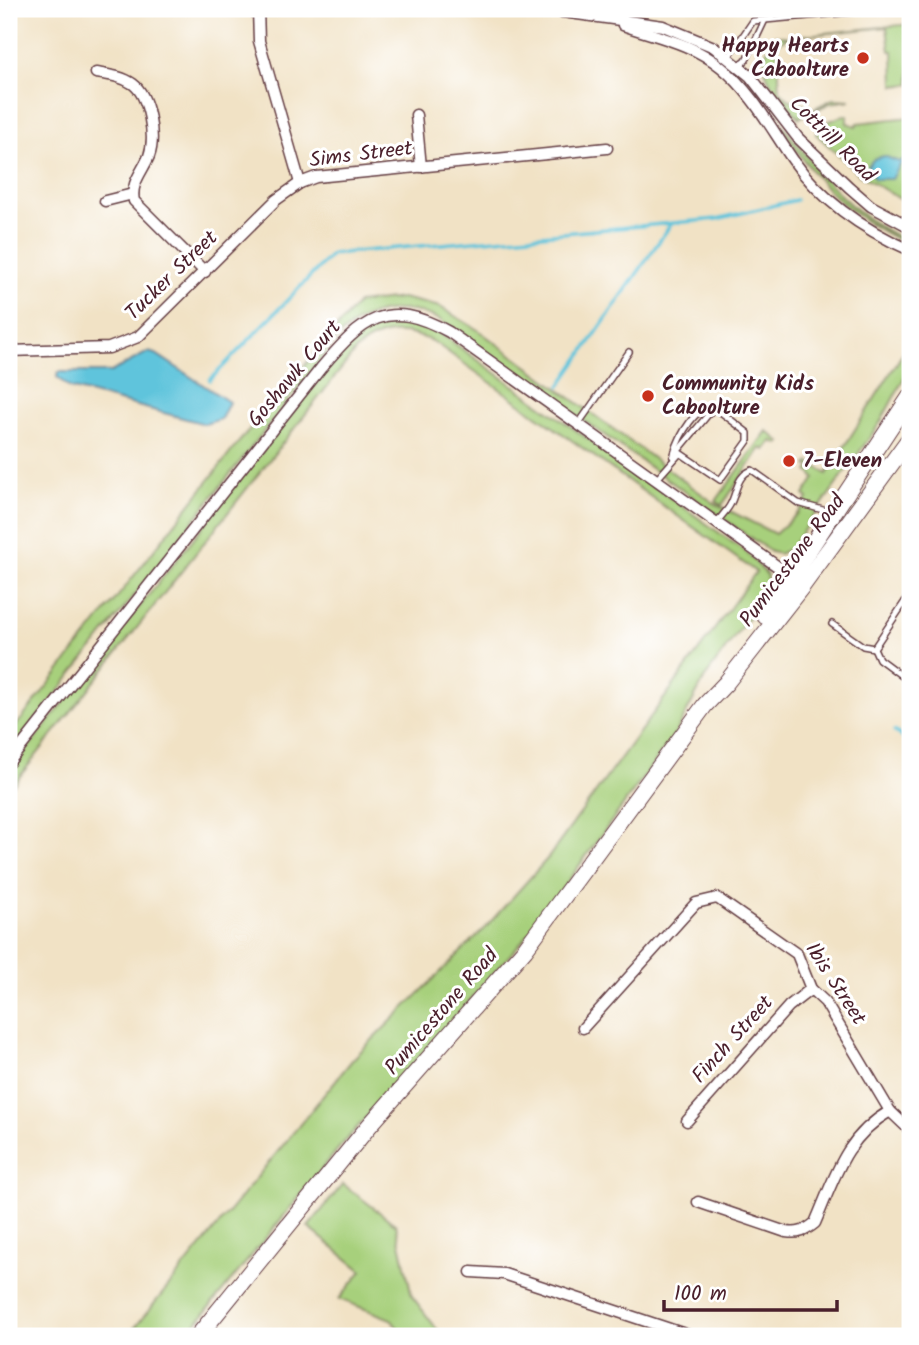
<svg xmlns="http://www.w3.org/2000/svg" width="919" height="1345" font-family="Kalam,sans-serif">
  <rect width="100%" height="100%" fill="#fff"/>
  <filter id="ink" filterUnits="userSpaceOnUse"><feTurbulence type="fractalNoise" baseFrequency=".0143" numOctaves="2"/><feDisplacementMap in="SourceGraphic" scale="14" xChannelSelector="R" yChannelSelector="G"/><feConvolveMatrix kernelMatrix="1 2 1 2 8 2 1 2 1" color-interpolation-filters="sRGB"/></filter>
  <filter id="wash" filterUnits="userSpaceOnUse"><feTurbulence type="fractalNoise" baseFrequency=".00686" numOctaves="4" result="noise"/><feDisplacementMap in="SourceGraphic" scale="28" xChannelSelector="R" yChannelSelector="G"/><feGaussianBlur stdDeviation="1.57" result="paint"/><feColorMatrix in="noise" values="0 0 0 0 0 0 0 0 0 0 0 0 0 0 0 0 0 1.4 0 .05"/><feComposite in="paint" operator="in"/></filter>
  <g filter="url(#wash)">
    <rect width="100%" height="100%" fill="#f1e2c5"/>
    <g fill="#a7d07c" stroke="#787854" stroke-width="2">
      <path d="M910,24V84L894,86L893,51H890L887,27L789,37L777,44L780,91L788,99L813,109L833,99L850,100L830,103L799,118C776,90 749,71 775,35L788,37Z"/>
      <path d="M844,115H847V123L856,126L858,123L910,117V157L899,162L884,157L900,165L910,161V205L860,175L816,134L825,123Z"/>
      <path d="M782,124C822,175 848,216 910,242V246C845,214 819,187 780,125Z"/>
      <path d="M402,298L440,307L478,330L714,503L775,534L798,513L808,498L804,495L815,478L808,471L811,467L807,465L810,462L827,474L910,342V367L880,423L791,548L779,554L771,552L440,320C404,302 363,309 337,339L9,754V735L239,442L358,303Z"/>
      <path d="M397,322L425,326L440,333L746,552L767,575V592L706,676L675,734L533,929L339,1148L200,1319L184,1336H128L353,1059L485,928L548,858L756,572L434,342C406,329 381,328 357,349L9,790V772L342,350L370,329Z"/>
      <path d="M767,431L781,442L779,444L772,441L765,450L761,448L722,505L716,501Z"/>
      <path d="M343,1184L396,1225L412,1296L442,1336H404L391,1319L339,1299L362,1271L308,1227Z"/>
    </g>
    <g fill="#5fc4dc" stroke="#547284" stroke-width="2">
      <path d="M884,156L899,162L910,157V161L900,165L892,179H875L867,167L874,159Z"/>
      <path d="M148,352L156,354L229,402L221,419L205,424L70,388L57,377L58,372H111Z"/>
    </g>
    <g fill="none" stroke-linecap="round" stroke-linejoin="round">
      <g stroke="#5fc4dc" stroke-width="3.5">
        <path d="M210,380L332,254L717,219L796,200"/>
        <path d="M560,386L671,224"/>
        <path d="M894,731L910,743"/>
      </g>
    </g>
  </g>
  <g filter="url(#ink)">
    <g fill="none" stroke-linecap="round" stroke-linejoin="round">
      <defs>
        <g id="lane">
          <path d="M727,59L753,21L886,9"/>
          <path d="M737,67L746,60L765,20"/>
          <path d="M579,423L629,352"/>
          <path d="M674,454C678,439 698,399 716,409"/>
          <path d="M657,479L680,453L720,480L748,441V433L718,410H712L673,457"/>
          <path d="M717,522C721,516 728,510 731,503C737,491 737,475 752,470L798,503L830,512"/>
          <path d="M910,594L874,648L879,659L910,682"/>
          <path d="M832,624L863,646L874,648"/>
        </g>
        <g id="street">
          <path d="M258,9L259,41L300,183"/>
          <path d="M541,9L663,26L714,47L750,76L798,138L849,187L871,206L910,227"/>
          <path d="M623,25C657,37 692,43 721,67C752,92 770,127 793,160C822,201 864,230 910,250"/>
          <path d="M96,73C108,75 122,76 133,84C149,96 156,137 149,156C143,171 130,183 134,201L205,272"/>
          <path d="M416,115L421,167"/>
          <path d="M105,201L133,194"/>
          <path d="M9,351L109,348L138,337L276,200L300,183L316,177L607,148"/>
          <path d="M9,762L321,368C363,319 386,297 449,332L795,579"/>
          <path d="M583,1028L696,903L717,898L797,954L811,989L825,1002L890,1111L910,1130"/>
          <path d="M687,1121L789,1006L811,989"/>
          <path d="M698,1202L786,1232C799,1234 805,1231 815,1223C835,1177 845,1137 890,1111"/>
          <path d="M471,1272L504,1274L691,1336"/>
        </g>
        <g id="secondary">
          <path d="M765,616L910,397"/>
          <path d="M198,1336L369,1126L525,949L705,705L726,683L803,585L910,438"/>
        </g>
      </defs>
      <use href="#lane" stroke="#633c42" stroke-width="8"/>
      <use href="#street" stroke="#633c42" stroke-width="13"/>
      <use href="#secondary" stroke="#633c42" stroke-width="18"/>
      <use href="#lane" stroke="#fff" stroke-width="5"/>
      <use href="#street" stroke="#fff" stroke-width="10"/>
      <use href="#secondary" stroke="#fff" stroke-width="16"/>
    </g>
  </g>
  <g fill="#c8321e" stroke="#fff" stroke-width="2.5">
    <circle cx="863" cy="58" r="7"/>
    <circle cx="648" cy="396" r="7"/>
    <circle cx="789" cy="461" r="7"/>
  </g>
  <g text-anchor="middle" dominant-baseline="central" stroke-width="6" stroke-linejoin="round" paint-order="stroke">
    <g font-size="21" font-weight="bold" fill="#4a1f2b" stroke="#fff" text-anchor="start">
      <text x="849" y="46" text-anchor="end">Happy Hearts<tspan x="849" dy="24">Caboolture</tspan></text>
      <text x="662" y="384">Community Kids<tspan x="662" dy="24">Caboolture</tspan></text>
      <text x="803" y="461">7-Eleven</text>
    </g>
    <g font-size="21" fill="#4a1f2b" stroke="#fff">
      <text transform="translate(832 140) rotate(45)">Cottrill Road</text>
      <text transform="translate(361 155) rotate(-7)">Sims Street</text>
      <text transform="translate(172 276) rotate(-44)">Tucker Street</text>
      <text transform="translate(295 374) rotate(-50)">Goshawk Court</text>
      <text transform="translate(793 561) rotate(-53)">Pumicestone Road</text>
      <text transform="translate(835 984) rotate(57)">Ibis Street</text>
      <text transform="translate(442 1012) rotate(-49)">Pumicestone Road</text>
      <text transform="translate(733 1040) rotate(-48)">Finch Street</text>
    </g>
  </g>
  <rect width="919" height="1345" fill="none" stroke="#fff" stroke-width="35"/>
  <path d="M664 1300v10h173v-10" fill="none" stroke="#4a1f2b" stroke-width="3.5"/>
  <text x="674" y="1300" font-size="21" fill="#4a1f2b" stroke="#ffffff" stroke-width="5" paint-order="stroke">100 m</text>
</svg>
